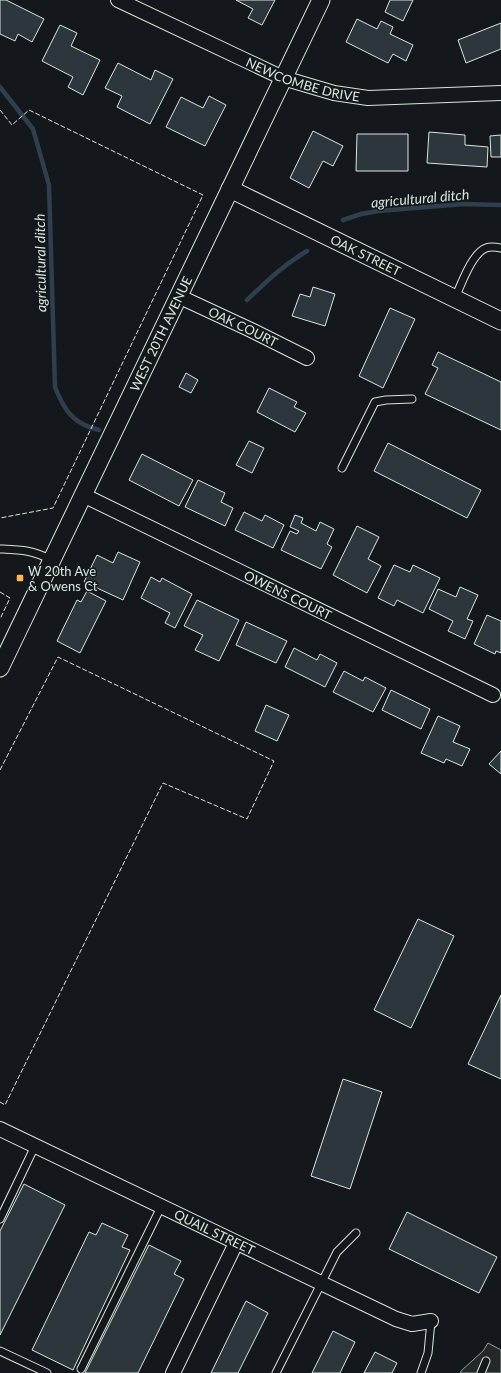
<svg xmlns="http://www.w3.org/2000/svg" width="501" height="1373" font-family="Lato,sans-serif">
  <rect width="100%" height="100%" fill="#14181c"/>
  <path fill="#24282b" stroke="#939e99" d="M488,1343L501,1350V1373H460L462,1370L483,1351Z"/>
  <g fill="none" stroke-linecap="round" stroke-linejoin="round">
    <g stroke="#2f3f4d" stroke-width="4.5">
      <path d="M0,87L33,129L49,185L55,387C64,410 73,424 99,430"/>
      <path d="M343,220L361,214L378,211L464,204L501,205"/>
      <path d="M247,300C267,281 282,266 307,251"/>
    </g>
  </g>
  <g fill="#2c363c" stroke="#d8e6dc">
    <path d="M0,0H6L44,19L32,42L18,34L15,41L0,34Z"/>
    <path d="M236,0H275L262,25L248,18L253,9Z"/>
    <path d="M390,0H413L403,21L385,12Z"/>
    <path d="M357,19L377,29L381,21L393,27L390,34L413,45L406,61L393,54L388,63L346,42Z"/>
    <path d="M501,23V49L466,63L458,40Z"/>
    <path d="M60,25L77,33L71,46L100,60L83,95L68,87L73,77L42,61Z"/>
    <path d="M118,63L151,80L155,70L173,79L150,124L117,107L122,96L105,88Z"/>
    <path d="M209,96L226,105L205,146L166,127L181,97L203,108Z"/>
    <path d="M313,131L343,146L333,166L323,161L309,188L290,178Z"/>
    <path d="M429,132L465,135V145L488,147L487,167L427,163Z"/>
    <path d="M357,134H408V171H356Z"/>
    <path d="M501,135V157H491L490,136Z"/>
    <path d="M313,287L335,294L325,326L292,316L300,294L310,297Z"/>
    <path d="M390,308L415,319L383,388L359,376Z"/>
    <path d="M438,352L501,382V430L425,394L438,368L432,365Z"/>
    <path d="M186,373L198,380L191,393L179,387Z"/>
    <path d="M269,388L297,402L294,407L306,413L295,432L257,412Z"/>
    <path d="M249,441L264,448L252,473L236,465Z"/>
    <path d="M388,443L481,490L467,518L374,471Z"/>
    <path d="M142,454L193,480L179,506L129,480Z"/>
    <path d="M198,480L225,493L221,502L233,508L225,526L185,507Z"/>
    <path d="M244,512L262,521L265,515L284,525L273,548L235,530Z"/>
    <path d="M295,515L303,518L301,523L316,531L320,522L334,529L327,544L332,547L321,569L281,550L290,531L297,534L299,531L290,527Z"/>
    <path d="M357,526L379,537L368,559L381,566L367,593L333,575Z"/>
    <path d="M118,552L140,562L123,600L84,582L97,555L113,563Z"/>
    <path d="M394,565L410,572L413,565L440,578L423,613L397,600L394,606L378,598Z"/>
    <path d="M151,577L160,582L162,578L192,594L175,628L165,623L170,613L141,598Z"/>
    <path d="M460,587L478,595L467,619L473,621L465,639L448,631L453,621L429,609L438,589L456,597Z"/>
    <path d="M87,591L106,601L80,653L57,641L77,600L81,602Z"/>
    <path d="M197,600L239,620L219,661L195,650L203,635L184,626Z"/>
    <path d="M487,615L501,621V653L496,651L495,654L474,644Z"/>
    <path d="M246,622L287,641L276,663L236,645Z"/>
    <path d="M294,648L317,660L320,654L337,663L325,687L285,667Z"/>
    <path d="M344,671L363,681L365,677L386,688L373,712L333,692Z"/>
    <path d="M391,690L430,709L421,729L382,710Z"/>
    <path d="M266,705L289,715L277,741L255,731Z"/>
    <path d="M438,716L460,726L453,742L470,749L462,766L446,759L444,763L421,753Z"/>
    <path d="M501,751V774L489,764Z"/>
    <path d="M418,919L454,936L411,1028L374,1010Z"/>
    <path d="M501,995V1079L468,1064Z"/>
    <path d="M343,1079L382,1092L350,1189L311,1176Z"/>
    <path d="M24,1184L65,1205L0,1335V1231Z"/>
    <path d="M407,1212L497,1257L479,1293L389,1249Z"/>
    <path d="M102,1223L128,1235L122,1247L130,1250L73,1370L32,1350L89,1232L96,1235Z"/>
    <path d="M149,1245L181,1261L174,1274L184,1279L138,1373H85Z"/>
    <path d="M246,1301L268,1313L238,1373H211Z"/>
    <path d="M333,1331L355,1342L340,1373H312Z"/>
    <path d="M375,1352L397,1363L392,1373H364Z"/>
  </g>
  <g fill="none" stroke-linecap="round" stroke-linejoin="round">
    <defs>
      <g id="service">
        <path d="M455,298C461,285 472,253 486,248C491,246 496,247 501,248"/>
        <path d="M342,468L375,402L386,400L412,399"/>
        <path d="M0,549C23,550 31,550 52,560"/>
        <path d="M0,1219L35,1146"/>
        <path d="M0,1351L47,1373"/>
        <path d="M81,1369L161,1207"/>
        <path d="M276,1373L337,1252L356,1233"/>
        <path d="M421,1373L428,1353L431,1321"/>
        <path d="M481,1373L486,1361"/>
      </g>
      <g id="minor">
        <path id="s1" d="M118,0L283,78L334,93L368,98L501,93"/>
        <path id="s2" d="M178,296L251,330L307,358"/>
        <path id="s3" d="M83,495L493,695"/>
        <path id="s4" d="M0,1129L396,1319L412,1324L431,1321"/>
        <path d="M173,1373L236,1243"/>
      </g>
      <g id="tertiary">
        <path id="s5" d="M230,189L501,321"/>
        <path id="s6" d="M0,668L321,0"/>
      </g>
    </defs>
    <use href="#service" stroke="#d8e6dc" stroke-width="9"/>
    <use href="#minor" stroke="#d8e6dc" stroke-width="16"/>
    <use href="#tertiary" stroke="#d8e6dc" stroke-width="19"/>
    <use href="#service" stroke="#14181c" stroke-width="7"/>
    <use href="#minor" stroke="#14181c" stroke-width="14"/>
    <use href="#tertiary" stroke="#14181c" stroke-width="17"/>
    <g stroke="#d8e6dc" stroke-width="1" stroke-dasharray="5 2" stroke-linecap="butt">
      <path d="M0,110L12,125L29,110L203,195L53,508L0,518"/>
      <path d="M0,592L10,598L0,619"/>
      <path d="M0,770L58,657L274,761L247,819L163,783L5,1105L0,1102"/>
    </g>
  </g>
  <rect fill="#ffb74d" stroke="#14181c" stroke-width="1.5" x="16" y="574" width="8" height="8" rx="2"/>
  <g text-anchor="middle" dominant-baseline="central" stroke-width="3" stroke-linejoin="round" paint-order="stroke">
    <g font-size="13" fill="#d8e6dc" stroke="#14181c">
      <text stroke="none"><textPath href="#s1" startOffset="202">NEWCOMBE DRIVE</textPath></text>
      <text stroke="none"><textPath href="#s5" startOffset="151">OAK STREET</textPath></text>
      <text stroke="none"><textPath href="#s2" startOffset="72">OAK COURT</textPath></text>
      <text stroke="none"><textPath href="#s6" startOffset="371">WEST 20TH AVENUE</textPath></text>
      <text stroke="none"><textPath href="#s3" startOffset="228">OWENS COURT</textPath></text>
      <text stroke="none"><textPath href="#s4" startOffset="238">QUAIL STREET</textPath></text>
    </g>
    <g font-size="13" fill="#d8e6dc" stroke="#14181c" text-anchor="start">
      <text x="28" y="571">W 20th Ave<tspan x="28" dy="15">&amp; Owens Ct</tspan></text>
    </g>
    <g font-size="14" font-style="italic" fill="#d8e6dc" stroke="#14181c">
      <text transform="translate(420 198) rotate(-5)">agricultural ditch</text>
      <text transform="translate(40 263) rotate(-91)">agricultural ditch</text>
    </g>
  </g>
</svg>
